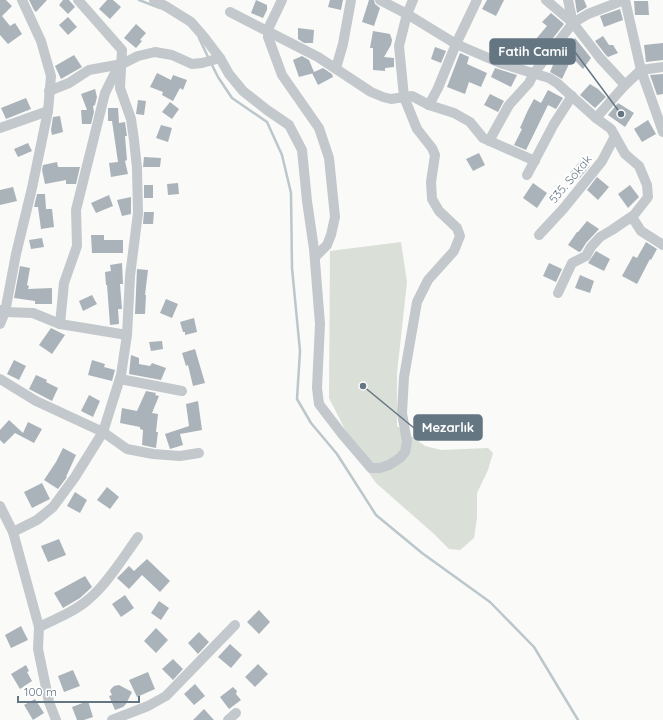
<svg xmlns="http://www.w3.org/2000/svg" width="663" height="720" font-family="Quicksand,sans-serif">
  <rect width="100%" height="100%" fill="#fafaf8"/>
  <path fill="#dadfd7" d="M401,242L407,282L397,373V426L425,446L441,450L488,448L493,453L488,470L477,493V518L474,538L460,550L449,549L433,533L376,483L362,463L329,398L330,251Z"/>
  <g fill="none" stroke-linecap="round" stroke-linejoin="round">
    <g stroke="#bbc7cb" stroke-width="2.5">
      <path d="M139,0L160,8"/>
      <path d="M199,38L209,59"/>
      <path d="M211,63L218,77L232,98L267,122L282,155L291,193L292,268L300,351L297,399L311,423L337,454L376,515L422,553L490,602L534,647L578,720"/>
    </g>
  </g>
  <g fill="#aab3b9">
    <path d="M0,0H6L12,6L2,16L10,26L15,23L22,34L8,44L0,35Z"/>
    <path d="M29,0H47L36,12L34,10Z"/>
    <path d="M63,0H69L75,7L68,14L59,5Z"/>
    <path d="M107,0H113L121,7L110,19L99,9Z"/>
    <path d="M256,0L267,5V10L263,18L251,13Z"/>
    <path d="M330,0H343L341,10L328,7Z"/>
    <path d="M369,0H374L375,4L380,8L374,26L362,22Z"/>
    <path d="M487,0H504L496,16L482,9Z"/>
    <path d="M575,0H584L587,7L577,13Z"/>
    <path d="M634,1H648L649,15H635Z"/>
    <path d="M620,9L623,20L604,27L600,16Z"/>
    <path d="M551,13L564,24L536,60L525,52L547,26L542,22Z"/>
    <path d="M68,17L77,27L68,35L59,25Z"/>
    <path d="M136,24L146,33L140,40L142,41L136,48L124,38Z"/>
    <path d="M298,28L314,30L313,43H304L298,39Z"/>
    <path d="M373,31L390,34L392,40L391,45L384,57L394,58V67L385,68V71L373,70V48H370Z"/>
    <path d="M603,36L609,45H613L618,53L608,57L605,54L595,41Z"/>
    <path d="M575,38L591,58L583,69L564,49Z"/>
    <path d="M663,43V60L646,62L644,45Z"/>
    <path d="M435,47L446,51L441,63L431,59Z"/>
    <path d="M460,53L469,57L467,64L487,73L481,87L469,82L465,94L447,87Z"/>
    <path d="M74,55L82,67L61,79L55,66Z"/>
    <path d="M302,56L309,60L314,72L323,68L332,74L333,77L318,85L312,73H314L299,77L293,60Z"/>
    <path d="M556,58L569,64L562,79L550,72Z"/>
    <path d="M495,68L517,75L511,87L491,77Z"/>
    <path d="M157,73L171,80L173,75L187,80L183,90L180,88L173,101L162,95L163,92L150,87Z"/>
    <path d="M663,74V94L657,95L650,75Z"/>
    <path d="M590,84L598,89L606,97L595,108L580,95Z"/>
    <path d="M95,89L97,97L95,105L93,106L94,112L91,124H82L81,110H87L81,94Z"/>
    <path d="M548,90L563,98L556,109L548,105L526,150L514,145L522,129L520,128L528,110L534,99L541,103Z"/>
    <path d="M490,94L504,101L498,112L484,105Z"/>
    <path d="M26,98L31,109L6,119L1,108Z"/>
    <path d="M138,100L146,101L144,115L136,114Z"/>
    <path d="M170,102L179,109L172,119L162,112Z"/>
    <path d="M618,103L634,113L625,127L608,115Z"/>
    <path d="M108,108H118L119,123L125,122L127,136H125L127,160L125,161L128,174L111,177L109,163L118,162L112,121H108Z"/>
    <path d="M60,116L63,132L52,135L51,130L53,117Z"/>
    <path d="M648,120L656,134L642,142L634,129Z"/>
    <path d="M161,125L172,128L168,142L156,138Z"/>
    <path d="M28,143L32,151L18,157L14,149Z"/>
    <path d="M479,153L485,165L473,171L466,159Z"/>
    <path d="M144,157L161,158L160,167H143Z"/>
    <path d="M582,159L590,166L578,180L570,173Z"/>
    <path d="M57,162L58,167H80L76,184H66V180L45,184L42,170L43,165Z"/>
    <path d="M597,177L609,187L598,200L587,190Z"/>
    <path d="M178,183L179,194L168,195L167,184Z"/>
    <path d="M533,183L547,193L537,208L523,198Z"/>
    <rect x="144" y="185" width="9" height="13"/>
    <path d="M630,185L639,197L628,208L618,194Z"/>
    <path d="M13,187L17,201L0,205V190Z"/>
    <path d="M37,194H45L46,209H52L54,227L41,229L38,207H34Z"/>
    <path d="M109,195L113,206L96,213L91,203Z"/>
    <path d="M131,197V214L122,216L117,200Z"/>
    <path d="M144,212H154L153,224H143Z"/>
    <path d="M587,221L599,229L586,243L581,251L579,252L568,245L577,232H578Z"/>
    <path d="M91,235H104V240H123V253H92Z"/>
    <path d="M42,238L44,247L31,249L29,240Z"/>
    <path d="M646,242L657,249L651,260L650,259L637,284L622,276L633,256L637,258Z"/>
    <path d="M596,251L610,259L604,271L588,263Z"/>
    <path d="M122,263L123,284H120L122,309H118L119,324L110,325L107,285H106L105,272L111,271L110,265Z"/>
    <path d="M549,263L562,269L556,282L543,276Z"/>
    <path d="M20,266L30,268L27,285L29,286L28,289L52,288V304H35V301L14,298Z"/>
    <path d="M137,269L148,270L145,295H146L145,314H135Z"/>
    <path d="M580,275L594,281L590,293L575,288Z"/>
    <path d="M92,295L97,304L83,311L79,301Z"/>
    <path d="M166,299L178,304L172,318L160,313Z"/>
    <path d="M194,318L197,332L185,335V332H183L180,322Z"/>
    <path d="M51,328L65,335L52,354L39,345Z"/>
    <path d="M162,341L163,349L151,351L149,342Z"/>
    <path d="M195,349L205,383L193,386L188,365L186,366L182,353Z"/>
    <path d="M131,355L139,358V364L150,366L152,363L166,368L161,380L129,374Z"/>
    <path d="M14,360L26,366L19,380L7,374Z"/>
    <path d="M92,360L105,364L104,367L115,370L112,381L88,375Z"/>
    <path d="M36,375L47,380L46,382L58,388L52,401L29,389Z"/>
    <path d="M146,391L156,393L155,395L159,396L152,413L158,414L156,432H158L156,448L142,445L143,430L140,429V427L120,423L122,408L137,411Z"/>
    <path d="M89,395L100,401L93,417L81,411Z"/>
    <path d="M198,401L202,430L180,434L183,445L170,449L165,434L189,426L186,404Z"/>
    <path d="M9,420L23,433L28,422L42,429L34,443L15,433L4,444L0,440V430Z"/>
    <path d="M63,448L76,455L66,477H67L58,489L44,480L56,462Z"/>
    <path d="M42,483L50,499L32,508L24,492Z"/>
    <path d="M107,487L119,497L110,509L97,500Z"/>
    <path d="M75,492L87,500L80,513L67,506Z"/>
    <path d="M59,539L66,555L48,562L41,546Z"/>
    <path d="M147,559L170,581L160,592L142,575L129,589L117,578L129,566L134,571Z"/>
    <path d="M85,576L92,587L80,598L63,608L54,593Z"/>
    <path d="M125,595L134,608L121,617L112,604Z"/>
    <path d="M159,601L169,608L161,620L151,613Z"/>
    <path d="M259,610L270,622L259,634L247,622Z"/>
    <path d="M21,626L28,640L11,648L5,635Z"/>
    <path d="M156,628L168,640L156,653L144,641Z"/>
    <path d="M199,632L209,642L198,654L188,643Z"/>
    <path d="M230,644L242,655L231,668L218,657Z"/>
    <path d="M173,659L183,669L173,680L162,669Z"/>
    <path d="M258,664L268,674L255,687L245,677Z"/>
    <path d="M26,665L29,671L27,672L32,681L20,689L11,674Z"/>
    <path d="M73,670L80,686L64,692L58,676Z"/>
    <path d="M148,672L155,689L137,697L129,680Z"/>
    <path d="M195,684L205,696L194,705L184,694Z"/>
    <path d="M119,685L132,692L126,704L123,707L115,710L109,696L112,695L110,691L111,689L114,686Z"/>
    <path d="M233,687L237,691L236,694L241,700L229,709L220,697Z"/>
    <path d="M35,699L44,713L33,720L24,705Z"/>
    <path d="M88,701L93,717L84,720H77L72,707Z"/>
    <path d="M204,709L214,720H193Z"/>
  </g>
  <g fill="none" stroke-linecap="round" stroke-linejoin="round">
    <g stroke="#c3c8cc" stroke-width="10">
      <path d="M154,0L167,7L191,22L204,37L220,58L229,74L243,91L267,110L289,125L302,150L307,201L314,249L320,324L317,388L319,404L342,434L371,468H380L389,465L400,458L405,452L407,442L402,413L404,377L417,302L428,280L454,251L460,236L457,228L439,211L432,199L431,182L435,155L432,148L417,129L404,97L399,46L407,14L413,0"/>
      <path d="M282,0L269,27L268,37L282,75L319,128L329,158L335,217L331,235L327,245L315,257"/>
      <path d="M380,0L407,14L456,44L500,63L549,78L557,83L596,118L611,129L625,154L639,166L647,185L648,197L634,215L612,230L600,237L591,247L586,256L572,263L558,293"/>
      <path d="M546,0L573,23L600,58L625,85"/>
      <path d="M568,0L573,23"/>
      <path d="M625,0L641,70L663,132"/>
      <path d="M230,12L269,32L318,57L371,92L383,97L391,99L412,96L429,105L454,113L470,122L483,138L535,161"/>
      <path d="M336,68L343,44L351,0"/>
      <path d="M49,91L69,83L89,70L122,64"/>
      <path d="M429,105L438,88L456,44L477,0"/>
      <path d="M596,118L625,85L641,70L663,67"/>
      <path d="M0,128L48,111"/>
      <path d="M489,141L509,105L529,83L534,73L573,23L588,14L624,0"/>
      <path d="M527,175L554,124L572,96"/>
      <path d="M632,217L641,231L663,245"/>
      <path d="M539,235L564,208L602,161L615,136"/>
      <path d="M0,310L5,312L33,313L60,324L127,335"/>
      <path d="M0,324L5,312L16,254L32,188L48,111L51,76L41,41L22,0"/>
      <path d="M60,324L64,283L77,246L76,210L105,93L114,75L122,64L138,56L155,52L172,55L192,64L202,63L220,58"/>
      <path d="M0,379L36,401L103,432L127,449L153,454L180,456L199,453"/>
      <path d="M120,379L182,391"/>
      <path d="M0,506L13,532L39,627L38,649L49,702L56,720"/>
      <path d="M13,532L37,520L53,507L75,477L103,432L121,375L127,335L130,276L138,213L137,168L134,140L131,119L120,88L122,50L78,0"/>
      <path d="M39,627C56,619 76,611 90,598C107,584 125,555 138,537"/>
      <path d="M112,720L148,706L166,696L235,625"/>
      <path d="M228,720L236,713"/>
    </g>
  </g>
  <g text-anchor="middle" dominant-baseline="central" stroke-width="4" stroke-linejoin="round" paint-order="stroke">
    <g font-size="12" fill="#657683" stroke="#fff">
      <text transform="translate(570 179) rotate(-50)">535. Sokak</text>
    </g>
  </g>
  <path fill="none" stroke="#657683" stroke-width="1.5" d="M621 114L575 52M363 386L414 428"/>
  <g fill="#657683" stroke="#fff" stroke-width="1.5">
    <circle cx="621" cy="114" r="4"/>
    <circle cx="363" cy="386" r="4"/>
  </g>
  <g fill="#657683" stroke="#657683" stroke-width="1.5">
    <rect x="490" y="39" width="85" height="25" rx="4"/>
    <rect x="414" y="415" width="68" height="25" rx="4"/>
  </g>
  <g font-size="13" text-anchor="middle" font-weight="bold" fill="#fff">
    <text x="533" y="56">Fatih Camii</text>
    <text x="448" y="432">Mezarlık</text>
  </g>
  <path d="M18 696v6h121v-6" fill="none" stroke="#657683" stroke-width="2"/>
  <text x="24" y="696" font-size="12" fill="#657683" stroke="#ffffff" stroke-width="3" paint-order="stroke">100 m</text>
</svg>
